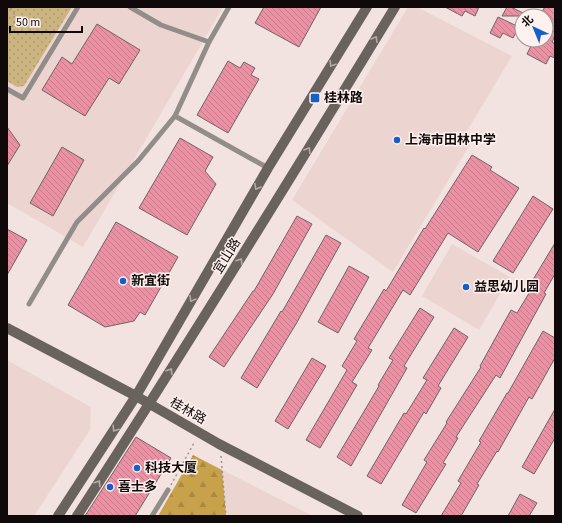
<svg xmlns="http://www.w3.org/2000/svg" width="562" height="523" font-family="'Source Sans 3','Noto Sans SC',sans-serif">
  <defs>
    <pattern id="green-dots" width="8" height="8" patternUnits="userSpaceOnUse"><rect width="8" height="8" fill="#ccb480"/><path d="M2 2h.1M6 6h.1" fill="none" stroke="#ae996d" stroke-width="1.8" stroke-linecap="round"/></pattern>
    <pattern id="forest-firs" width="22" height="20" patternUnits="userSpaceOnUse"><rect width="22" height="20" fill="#c7a24b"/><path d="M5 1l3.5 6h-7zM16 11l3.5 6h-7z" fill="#aa8a40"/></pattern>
    <pattern id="building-back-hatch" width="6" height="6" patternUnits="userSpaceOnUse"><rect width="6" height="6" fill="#ec90a4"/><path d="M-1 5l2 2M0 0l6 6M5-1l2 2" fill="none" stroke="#c97b8c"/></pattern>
  </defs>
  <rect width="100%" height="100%" fill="#f3e3e0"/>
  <g fill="#ecd5d0">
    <path d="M7,7H223L83,247L7,203Z"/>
    <path d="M408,7H417L512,56L463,138L471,143L393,272L292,200Z"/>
    <path d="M452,244L510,277L479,330L422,296Z"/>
    <path d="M7,360L91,407L90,430L34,516H7Z"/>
    <path d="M193,455L313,516H158Z"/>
  </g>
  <path fill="url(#green-dots)" d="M7,7H72L24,86L17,87L7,81Z"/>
  <path fill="url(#forest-firs)" d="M193,455L222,470L226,516H158Z"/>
  <g fill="url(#building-back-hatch)" stroke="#716366">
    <path d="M264,7H321L299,47L255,23Z"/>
    <path d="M445,7H479L475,16L465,11L462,16Z"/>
    <path d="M507,7H511L529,16H502Z"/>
    <path d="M545,7H555V36L552,42L555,44V58L550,56L546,64L527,54L534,40H546V16H539Z"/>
    <path d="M498,17L519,27L513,38L503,33L500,38L490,33Z"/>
    <path d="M97,24L140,50L119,84L109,78L85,116L42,90L62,57L72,64Z"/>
    <path d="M228,61L240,68L244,62L255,68L251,75L259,79L228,133L197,115Z"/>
    <path d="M7,127L20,145L7,166Z"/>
    <path d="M180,138L213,157L205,171L216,184L187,235L139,208Z"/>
    <path d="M62,147L84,160L53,216L30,203Z"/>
    <path d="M472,155L492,167L490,170L519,188L478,252L448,233L410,295L403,290L368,348L372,350L352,382L357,385L320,448L306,440L347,370L342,366L357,341L354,339L384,289L386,291L424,228L425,229Z"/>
    <path d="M533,196L553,209L513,273L493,261Z"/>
    <path d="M297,216L312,224L273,294L224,367L209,357L253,291H254Z"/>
    <path d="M116,222L178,257L145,315L140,312L134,321L105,327L68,305Z"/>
    <path d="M7,229L27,240L7,275Z"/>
    <path d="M326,235L341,243L296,324L257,388L241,378L281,311L282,312Z"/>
    <path d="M555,243V274L544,293L546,294L500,378L496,375L456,437L458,438L443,463L446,464L416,513L402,505L427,462L424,460L447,423L446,422L481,367L480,366L511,310L517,313L531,290L528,288Z"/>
    <path d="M349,266L369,277L338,333L318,322Z"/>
    <path d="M420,308L434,317L404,366L407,368L351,466L337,457L379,386L378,385L393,360L389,358Z"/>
    <path d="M454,328L468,337L438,386L441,388L426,414L424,412L381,484L367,476L404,413L406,414L427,380L423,378Z"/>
    <path d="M543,331L555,338V358L532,399L529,397L498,452L497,451L477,484L479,485L461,516H441L461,483L458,481L481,442L479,441L507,393H508Z"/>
    <path d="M312,358L326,366L288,429L275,421Z"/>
    <path d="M555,409V438L534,474L522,467Z"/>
    <path d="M136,437L171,458L135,516H85Z"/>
    <path d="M520,494L537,503L529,516H508Z"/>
  </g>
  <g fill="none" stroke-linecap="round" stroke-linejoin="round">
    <g stroke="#9e9290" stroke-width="1.5" stroke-dasharray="2 3" stroke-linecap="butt">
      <path d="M7,29L14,25V11L9,7"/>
      <path d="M221,456L226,516"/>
      <path d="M171,485L195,441"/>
    </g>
    <g stroke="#928d89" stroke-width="5">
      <path d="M130,7L161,25L209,42"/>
      <path d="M7,89L23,98L78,7"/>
      <path d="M175,116L268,168"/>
      <path d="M29,304L77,222L138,161L175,116L209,42L229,7"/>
      <path d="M152,516L168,490"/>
    </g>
    <g stroke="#69625d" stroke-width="10">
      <path d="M7,328L136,396L219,444L358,516"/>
      <path d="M58,516L136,396L268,168L367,7"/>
      <path d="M77,516C186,348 291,178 395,7"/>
    </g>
  </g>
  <defs><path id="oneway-chevron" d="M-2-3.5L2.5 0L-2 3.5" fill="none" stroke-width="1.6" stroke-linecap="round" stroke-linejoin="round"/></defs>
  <g stroke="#b4aaa6">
    <use href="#oneway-chevron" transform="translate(375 39) rotate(-59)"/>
    <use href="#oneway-chevron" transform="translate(332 64) rotate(122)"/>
    <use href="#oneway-chevron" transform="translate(308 150) rotate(-59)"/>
    <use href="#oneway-chevron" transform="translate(257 187) rotate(120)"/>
    <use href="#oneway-chevron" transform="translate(240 261) rotate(-58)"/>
    <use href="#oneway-chevron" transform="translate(192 299) rotate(120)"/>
    <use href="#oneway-chevron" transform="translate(170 371) rotate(-58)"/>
    <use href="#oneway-chevron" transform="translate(115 429) rotate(123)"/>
    <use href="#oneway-chevron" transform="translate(98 483) rotate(-57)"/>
  </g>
  <g fill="#165ec9" stroke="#fef1ee" stroke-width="1.5">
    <rect x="310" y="93" width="10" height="10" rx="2"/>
    <circle cx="397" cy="140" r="4"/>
    <circle cx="123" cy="281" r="4"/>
    <circle cx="466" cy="287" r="4"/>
    <circle cx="137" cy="468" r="4"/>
    <circle cx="110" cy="487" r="4"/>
  </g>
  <g text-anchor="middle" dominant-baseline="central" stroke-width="3" stroke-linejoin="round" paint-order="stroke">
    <g font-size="13" font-weight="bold" fill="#0f0a09" stroke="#fef1ee" text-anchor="start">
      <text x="324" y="98">桂林路</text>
      <text x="405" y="140">上海市田林中学</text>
      <text x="131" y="281">新宜街</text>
      <text x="474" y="287">益思幼儿园</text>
      <text x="145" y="468">科技大厦</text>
      <text x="118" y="487">喜士多</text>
    </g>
    <g font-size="13" fill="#0f0a09" stroke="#fef1ee">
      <text transform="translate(227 256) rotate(-58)">宜山路</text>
      <text transform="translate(188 411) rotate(30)">桂林路</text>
    </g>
  </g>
  <rect width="562" height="523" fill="none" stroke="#0f0a09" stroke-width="16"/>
  <g transform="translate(534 28) rotate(316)"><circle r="19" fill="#fef1ee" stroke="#9e9592"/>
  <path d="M0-3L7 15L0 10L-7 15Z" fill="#165ec9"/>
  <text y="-6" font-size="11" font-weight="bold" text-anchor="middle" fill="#0f0a09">北</text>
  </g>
  <path d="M10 26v6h72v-6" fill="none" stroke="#0f0a09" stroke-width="2"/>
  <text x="16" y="26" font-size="12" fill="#0f0a09" stroke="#fef1ee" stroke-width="3" paint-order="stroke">50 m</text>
</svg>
